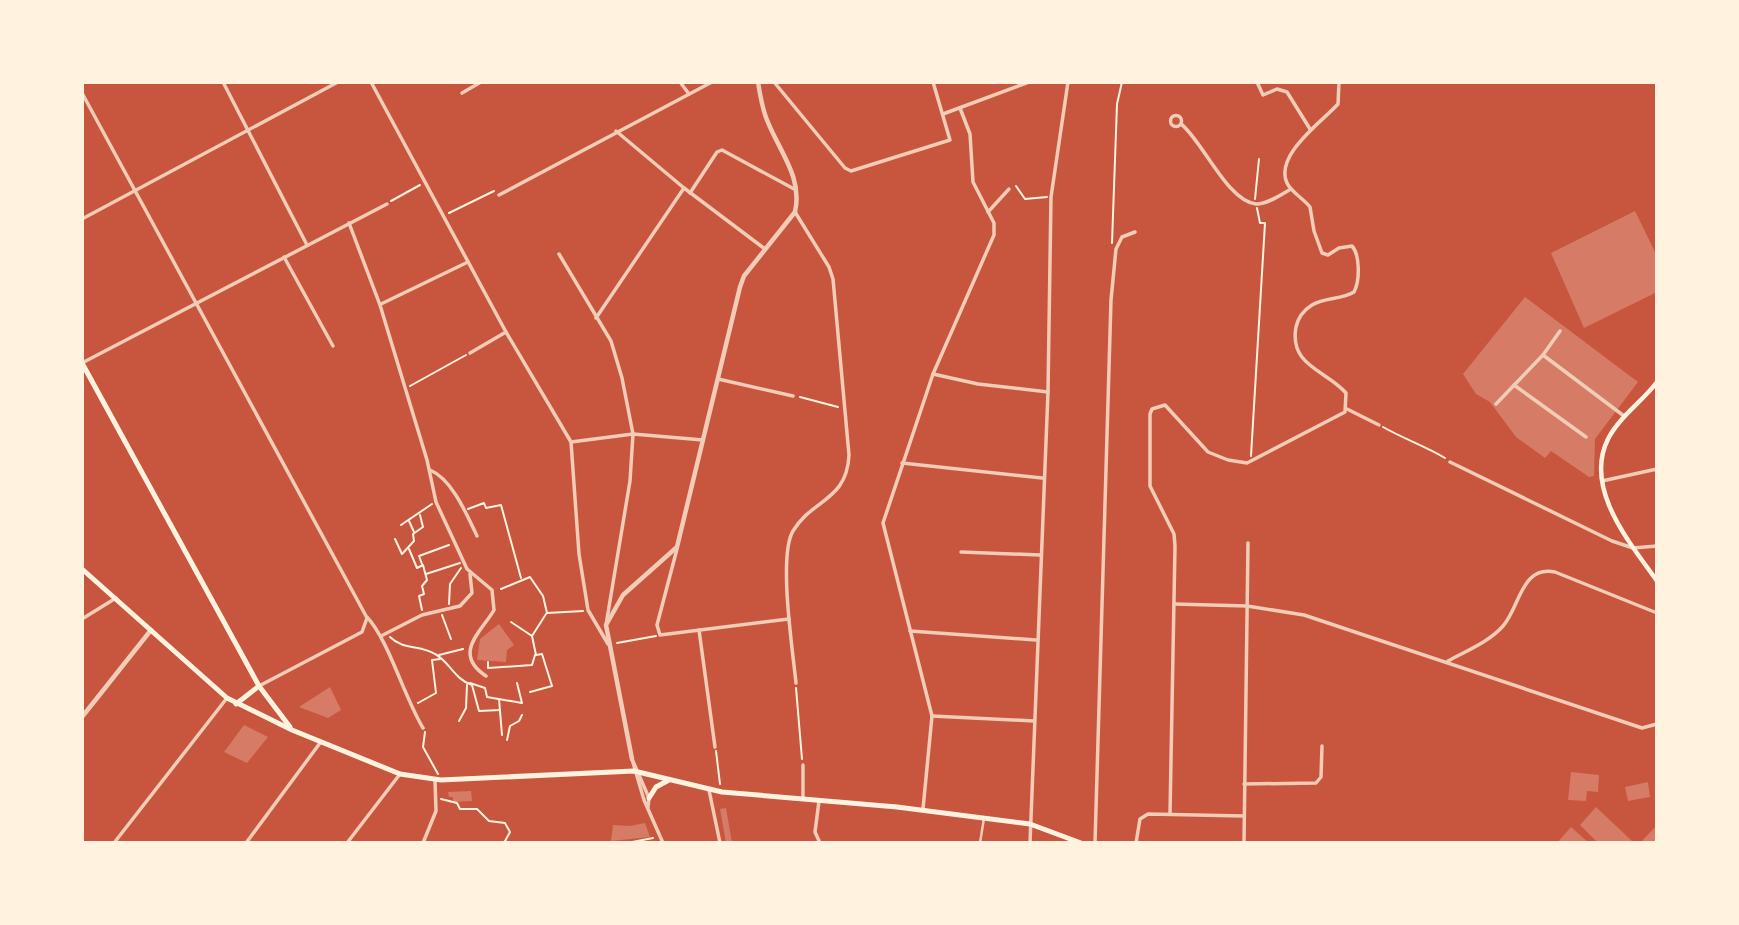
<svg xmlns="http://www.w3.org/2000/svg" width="1739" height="925" font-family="'Fira Sans Condensed',sans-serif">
  <rect width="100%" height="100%" fill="#c8553d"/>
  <g fill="#d67c66">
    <path d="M1635,211L1657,256V292L1584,328L1551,253Z"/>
    <path d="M1525,297L1638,382L1595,439L1594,476L1589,477L1551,451L1545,458L1516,437L1490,402L1476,394L1463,374Z"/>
    <path d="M499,624L514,645L507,650L506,662L477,660L480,639Z"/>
    <path d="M330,687L341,710L328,718L299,707Z"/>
    <path d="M244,725L268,737L247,763L224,752Z"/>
    <path d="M1571,772L1599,775L1598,792L1587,791L1586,801L1568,800Z"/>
    <path d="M1648,782L1650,797L1628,801L1625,787Z"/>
    <path d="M471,791L472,801L453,802V797H449L448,792Z"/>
    <path d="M1596,807L1632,841L1630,843H1598L1580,825Z"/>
    <path d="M726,808L732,843H726L720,809Z"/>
    <path d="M645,823L650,837L611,841L613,825L630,826Z"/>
    <path d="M1657,825V843H1640Z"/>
    <path d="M1571,827L1589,843H1557Z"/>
  </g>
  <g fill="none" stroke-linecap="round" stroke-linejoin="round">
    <g stroke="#fff3e0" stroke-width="2">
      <path d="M1016,186L1025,199L1047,197"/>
      <path d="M1255,199L1259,159"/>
      <path d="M391,201L420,185"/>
      <path d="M449,213L494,191"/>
      <path d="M1112,243L1117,104L1122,82"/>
      <path d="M410,386L466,355"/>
      <path d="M800,397L838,407"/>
      <path d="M1383,427C1404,439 1425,446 1445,458"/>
      <path d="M1251,456L1265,223H1260L1257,208"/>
      <path d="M468,509L484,503L486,508L501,505L521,578"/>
      <path d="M409,521L414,532"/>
      <path d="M401,525L432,504"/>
      <path d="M395,539L402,554L414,541L413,534L423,527L420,515"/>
      <path d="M409,549L417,568L423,565L427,580L422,586L424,594L419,596L422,610"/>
      <path d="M422,564L419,556L449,545"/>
      <path d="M426,574L460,563"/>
      <path d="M501,589L530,577L543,596L547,613L583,611"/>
      <path d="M449,604L450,584L461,568"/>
      <path d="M442,615L451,639"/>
      <path d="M511,622L532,636L546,614"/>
      <path d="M390,637C403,650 420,645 435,654C449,661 455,680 472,685L479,711L500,710"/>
      <path d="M617,643L656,636"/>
      <path d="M439,655L463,649"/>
      <path d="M488,662V668L532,665L535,655"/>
      <path d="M470,683L485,688L487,697L522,703L517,683"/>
      <path d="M796,688L802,759"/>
      <path d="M530,692L552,686L542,654L536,655L532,636"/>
      <path d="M499,699L502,735"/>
      <path d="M418,703L436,693L432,660L440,659"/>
      <path d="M459,721L466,708L467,685"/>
      <path d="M425,732L423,747L438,774"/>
      <path d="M507,740L510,726L519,721L522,715"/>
      <path d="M716,751L720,784"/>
      <path d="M441,799L457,803L460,809H477L489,821L505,823L510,832L504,843"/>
      <path d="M627,843L653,838"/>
    </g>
    <path stroke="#f1ccb7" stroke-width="2.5" d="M980,843L984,818"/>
    <g stroke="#f1ccb7" stroke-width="3.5">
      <path d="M223,82L307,245"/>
      <path d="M371,82L506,332L571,442L579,554L588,610L608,644"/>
      <path d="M680,82L689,94"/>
      <path d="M774,82L845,168L851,171L950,140L933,82"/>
      <path d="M1257,82L1263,95L1277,89L1287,92L1310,129"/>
      <path d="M82,93L366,616C388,638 404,697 423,728"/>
      <path d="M462,93L481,82"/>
      <path d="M943,114L1029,82"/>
      <circle cx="1176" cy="121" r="5.5"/>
      <path d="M1181,124C1202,140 1227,201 1256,204C1266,205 1282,194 1291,189"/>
      <path d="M616,131L684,188L765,249"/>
      <path d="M690,193L717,152L722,150L796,190"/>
      <path d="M499,195L712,82"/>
      <path d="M795,212L829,267L833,279L849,455C847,501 812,499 793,531C778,556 793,652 796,683"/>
      <path d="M988,212L1009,189"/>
      <path d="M82,219L338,82"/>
      <path d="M349,223L380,305L427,460L436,502L467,569L492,590L494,610C483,630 451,653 486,676"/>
      <path d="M559,254L611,341L622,378L633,434L630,481L606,625"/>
      <path d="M284,257L333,346"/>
      <path d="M381,304L468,262"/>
      <path d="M596,318L684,188"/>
      <path d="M470,353L506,332"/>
      <path d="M1543,355L1624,416"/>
      <path d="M82,363L387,204"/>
      <path d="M933,374L978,384L1048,392"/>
      <path d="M718,379L793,396"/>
      <path d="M1514,385L1586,437"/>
      <path d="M1496,404L1543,355L1560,331"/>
      <path d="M1347,409L1379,425"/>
      <path d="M571,442L633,434L703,440"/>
      <path d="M1450,462L1612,541L1633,548L1657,546"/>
      <path d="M902,463L1042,478"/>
      <path d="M430,470C452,479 467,515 477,536"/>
      <path d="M1602,481L1657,469"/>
      <path d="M677,549L657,625L660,635L789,619"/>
      <path d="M961,552L1040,555"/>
      <path d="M1174,604L1247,606L1304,615L1642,728L1657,724"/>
      <path d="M82,619L116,598"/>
      <path d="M699,630L715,747"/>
      <path d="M910,631L1036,640"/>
      <path d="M381,636L422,615L460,606L472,593L470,574"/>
      <path d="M1448,661C1466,651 1489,642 1503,626C1520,607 1521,565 1555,572L1657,613"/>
      <path d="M259,686L362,632L367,618"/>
      <path d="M932,716L1034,721"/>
      <path d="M632,759L644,800L663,843"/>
      <path d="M632,759L649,798L648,807"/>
      <path d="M803,765V798"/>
      <path d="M1244,784L1316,783L1321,777L1322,746"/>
      <path d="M709,790L720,843"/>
      <path d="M819,801L815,832L820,843"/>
      <path d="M923,809L932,716L883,523L933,374L994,235V223L973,182L970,134L960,108"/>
      <path d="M1170,814L1175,546L1174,534L1150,486V414L1152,409L1165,405L1208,452L1228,460L1247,463L1345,412L1346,393C1326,370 1289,366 1296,327C1298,318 1304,310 1312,305C1325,297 1341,300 1354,292C1360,281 1360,255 1352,246L1339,248L1328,255L1322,253L1314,231L1310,207C1304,199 1291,192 1287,183C1274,155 1323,121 1338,104L1339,82"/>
      <path d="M114,843L227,698"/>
      <path d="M246,843L320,743"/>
      <path d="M347,843L400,774"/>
      <path d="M423,843L436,811L435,780"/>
      <path d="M1030,843L1048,392L1051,197L1068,82"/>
      <path d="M1095,843L1111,300L1116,249L1122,237L1135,232"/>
      <path d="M1136,843L1140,819L1148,814L1244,816"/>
      <path d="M1244,843L1248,543"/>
    </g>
    <g stroke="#f1ccb7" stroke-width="4.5">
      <path d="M82,717L151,630"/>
      <path d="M632,759L606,625L623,595L677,547L740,287L744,276L795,212C803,177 779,151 767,120C762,108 760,95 758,82"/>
    </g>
    <path stroke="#fff3e0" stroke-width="4.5" d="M1657,382C1642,402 1619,417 1608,439C1583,489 1631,544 1657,581"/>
    <g stroke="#fff3e0" stroke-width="5">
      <path d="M82,363L259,686L290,727"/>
      <path d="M82,569L227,698L292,730L400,774L441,780L634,771L722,792L897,807L1030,824L1081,843"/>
      <path d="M236,704L259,686"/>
      <path d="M649,798L656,787L669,780"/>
    </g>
  </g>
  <rect width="1739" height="925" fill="none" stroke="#fff3e0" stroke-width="168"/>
</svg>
